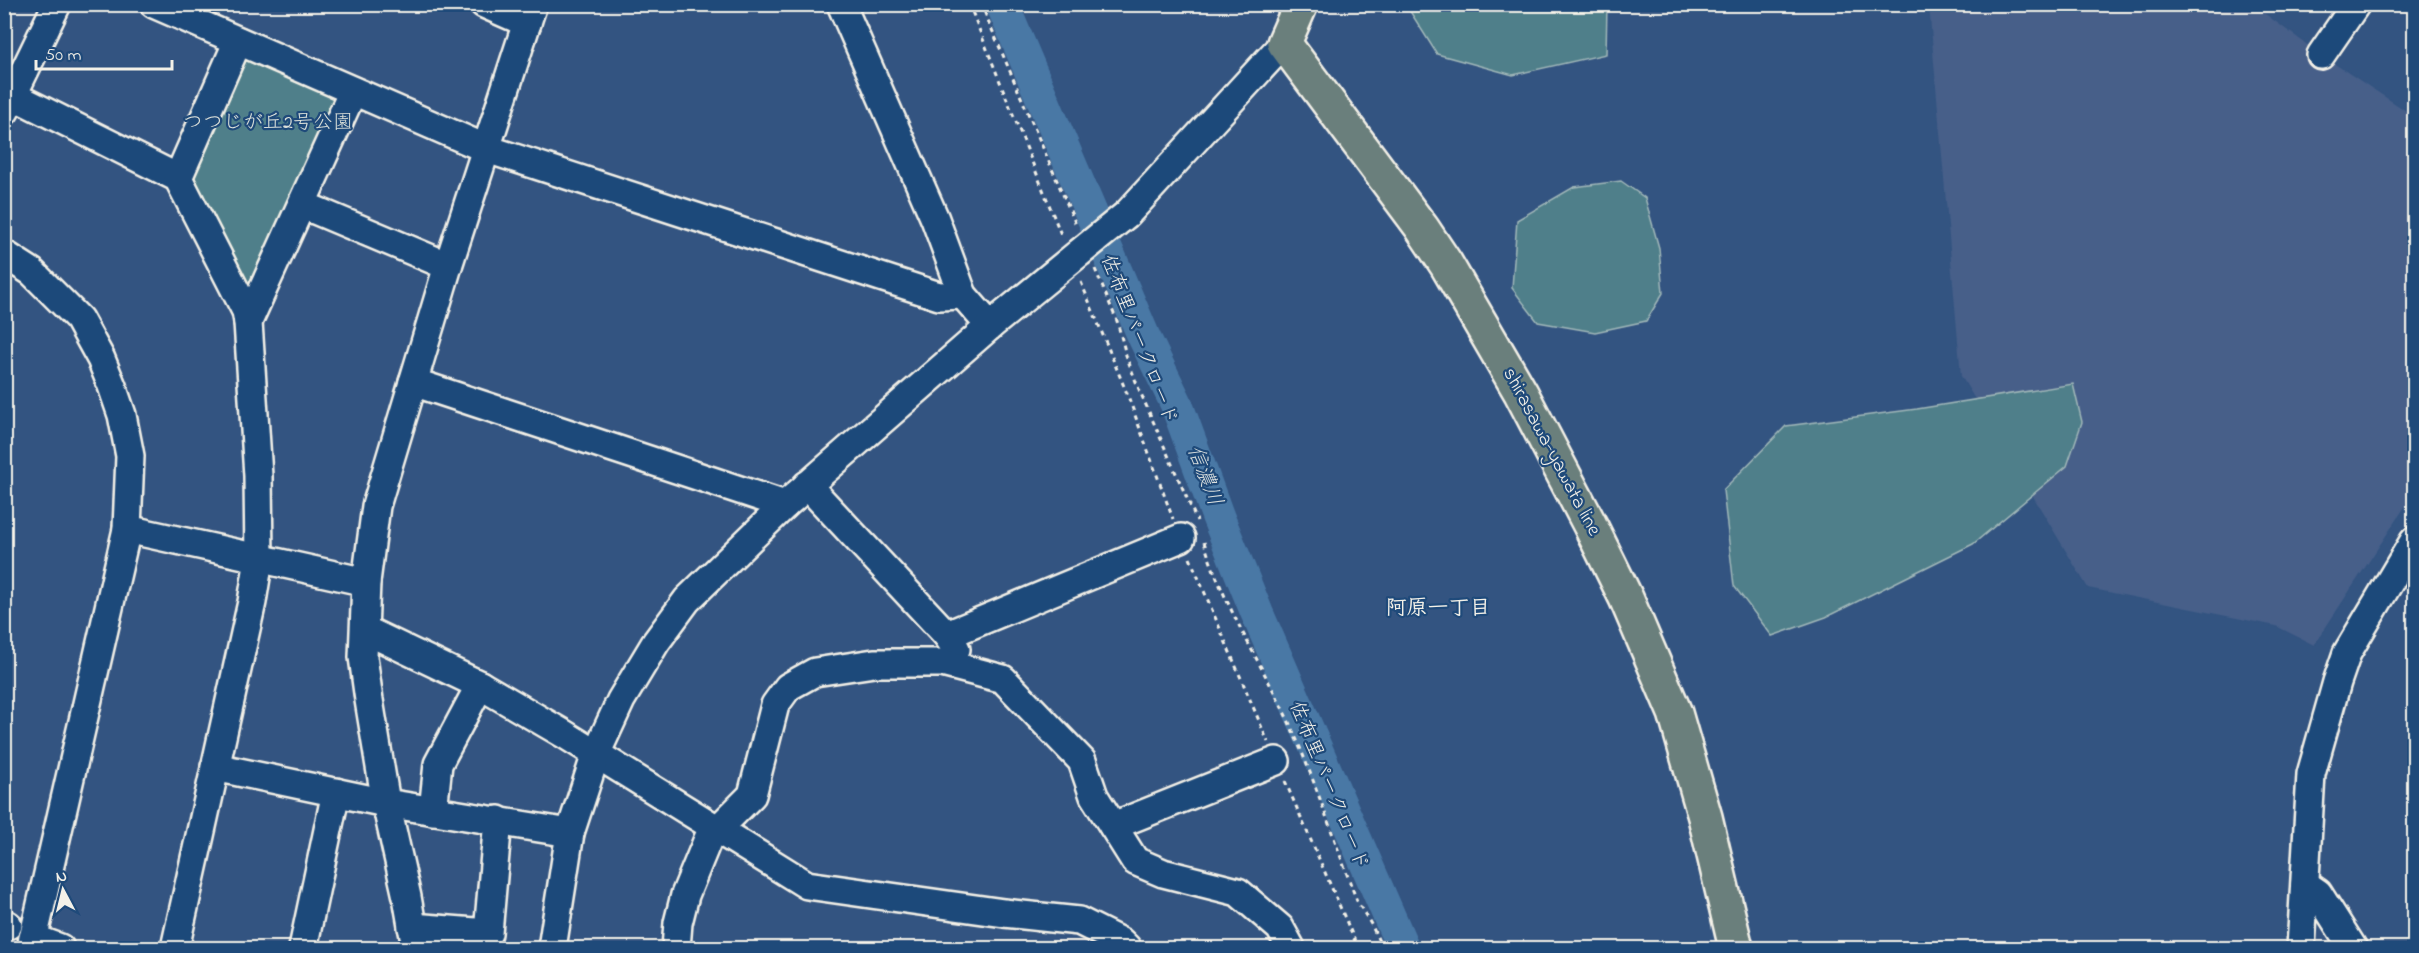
<svg xmlns="http://www.w3.org/2000/svg" width="2419" height="953" font-family="'Indie Flower','Klee One',sans-serif">
  <rect width="100%" height="100%" fill="#335481"/>
  <filter id="ink" filterUnits="userSpaceOnUse"><feTurbulence type="fractalNoise" baseFrequency=".0167" numOctaves="2"/><feDisplacementMap in="SourceGraphic" scale="12" xChannelSelector="R" yChannelSelector="G"/><feConvolveMatrix kernelMatrix="1 2 1 2 8 2 1 2 1" color-interpolation-filters="sRGB"/></filter>
  <g filter="url(#ink)">
    <path fill="#465f89" d="M1929,5H2253L2321,55L2414,116V493L2314,645L2276,626L2088,588L1961,376Z"/>
    <g fill="#4f7f8a" stroke="#a2b8b9" stroke-width="1.5">
      <path d="M1406,5H1607L1606,54L1513,75L1437,54Z"/>
      <path d="M245,52L335,93L338,100L248,294L190,185Z"/>
      <path d="M1621,181L1645,198L1659,248L1663,293L1646,321L1595,332L1538,322L1512,288L1517,220L1574,187Z"/>
      <path d="M2073,384L2082,422L2067,466L1973,544L1826,617L1772,636L1734,586L1723,490L1786,426L1917,409Z"/>
    </g>
    <g fill="none" stroke-linecap="round" stroke-linejoin="round">
      <path stroke="#4978a5" stroke-width="33" d="M1002,4L1144,337L1176,403L1218,517L1257,613L1403,948"/>
      <defs>
        <g id="minor">
          <path d="M154,4L487,149L939,296L963,295"/>
          <path d="M484,4L527,23"/>
          <path d="M841,4L935,219L963,295L990,326"/>
          <path d="M2321,55L2356,4"/>
          <path d="M4,91L178,178L246,311L248,322L258,476L259,559L252,602L175,948"/>
          <path d="M5,111L57,4"/>
          <path d="M178,178L238,41"/>
          <path d="M303,205L448,266"/>
          <path d="M1127,214L1284,43"/>
          <path d="M4,254L32,272L79,319L101,359L112,386L122,415L130,456L127,529L31,948"/>
          <path d="M248,322L353,91"/>
          <path d="M413,382L785,505"/>
          <path d="M807,485L947,635L956,649"/>
          <path d="M127,529L366,582"/>
          <path d="M365,630L480,685L564,734L807,885L1004,913L1079,921L1121,942L1127,948"/>
          <path d="M947,635L1181,538"/>
          <path d="M215,767L386,803L570,833"/>
          <path d="M433,811L438,764L480,685"/>
          <path d="M1113,826L1276,761"/>
          <path d="M2305,884L2318,893L2353,948"/>
          <path d="M4,923L8,925"/>
          <path d="M412,927L488,933L498,820"/>
          <path d="M33,938L60,948"/>
          <path d="M303,948L336,792"/>
          <path d="M416,948L407,897L386,803L369,700L363,657L366,582L376,506L448,266L533,4"/>
          <path d="M552,948L570,833L596,754L621,700L656,642L687,600L785,505L990,326L1079,253"/>
          <path d="M676,948L678,923L685,895L708,839L752,795L775,705L788,687L815,672L874,663H942L1003,679L1082,761L1094,796L1135,861L1163,873L1238,892L1280,928L1291,948"/>
          <path d="M2301,948L2311,774L2337,682L2347,653L2414,541"/>
        </g>
        <path id="major" d="M1301,4L1284,43L1422,228L1446,264L1521,393L1590,525L1626,598L1675,713L1705,817L1736,948"/>
      </defs>
      <use href="#minor" stroke="#f4f1e8" stroke-width="32"/>
      <use href="#major" stroke="#f4f1e8" stroke-width="38"/>
      <g stroke="#f4f1e8" stroke-width="3" stroke-dasharray="4.5 4.5" stroke-linecap="butt">
        <path d="M969,4L1062,237"/>
        <path d="M981,4L1077,227"/>
        <path d="M1095,269L1117,321L1126,355L1138,387L1197,521"/>
        <path d="M1081,282L1128,396L1173,519"/>
        <path d="M1204,542C1223,605 1260,661 1288,720C1315,779 1334,841 1357,901L1372,926L1382,948"/>
        <path d="M1190,558L1268,742"/>
        <path d="M1285,781L1358,948"/>
      </g>
      <use href="#minor" stroke="#1f4a7a" stroke-width="27"/>
      <use href="#major" stroke="#6b7f7c" stroke-width="33"/>
      <defs>
        <path id="minor-bridge" d="M1079,253L1127,214"/>
      </defs>
      <use href="#minor-bridge" stroke="#f4f1e8" stroke-width="32" stroke-linecap="butt"/>
      <use href="#minor-bridge" stroke="#1f4a7a" stroke-width="27"/>
    </g>
  </g>
  <g text-anchor="middle" dominant-baseline="central" stroke-width="4.5" stroke-linejoin="round" paint-order="stroke">
    <g font-size="20" fill="#dbe0da" stroke="#1f4a7a">
      <text x="268" y="123">つつじが丘2号公園</text>
    </g>
    <g font-size="20" fill="#f4f1e8" stroke="#1f4a7a">
      <text transform="translate(1138 340) rotate(69)">佐布里パークロード</text>
      <text transform="translate(1551 452) rotate(62)">shirasawa-yawata line</text>
      <text transform="translate(1328 786) rotate(68)">佐布里パークロード</text>
    </g>
    <g font-size="21" font-style="italic" fill="#dadfde" stroke="#1f4a7a">
      <text transform="translate(1204 476) rotate(69)">信濃川</text>
    </g>
    <g font-size="21" font-weight="bold" fill="#f4f1e8" stroke="#1f4a7a">
      <text x="1438" y="609">阿原一丁目</text>
    </g>
  </g>
  <rect width="2419" height="953" fill="none" stroke="#1f4a7a" stroke-width="24"/>
  <rect x="12" y="12" width="2395" height="929" fill="none" stroke="#f4f1e8" stroke-width="2" filter="url(#ink)"/>
  <g transform="translate(63 890) rotate(353)" stroke="#1f4a7a" stroke-width="4.5" paint-order="stroke">
  <path d="M0-4.5L10 22L0 15L-10 22Z" fill="#f4f1e8"/>
  <text y="-9" font-size="16" font-weight="bold" text-anchor="middle" fill="#f4f1e8">N</text>
  </g>
  <path d="M36 60v9h136v-9" fill="none" stroke="#f4f1e8" stroke-width="3"/>
  <text x="45" y="60" font-size="18" fill="#f4f1e8" stroke="#1f4a7a" stroke-width="4.5" paint-order="stroke">50 m</text>
</svg>
